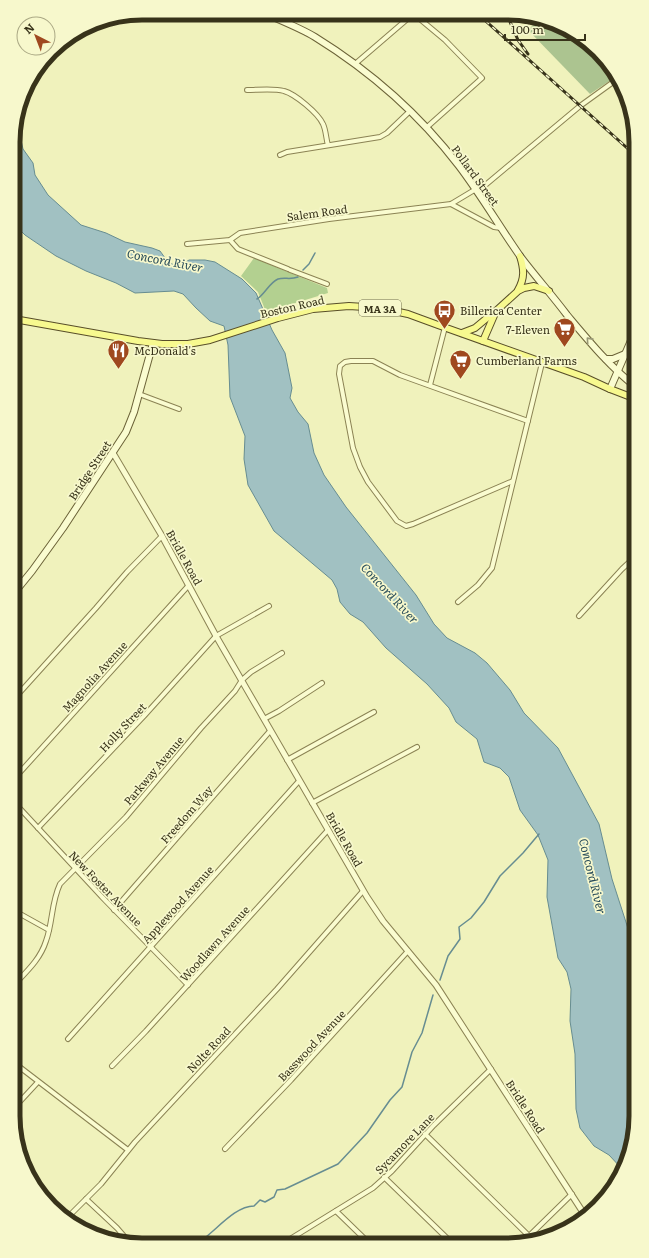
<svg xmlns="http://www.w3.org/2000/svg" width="649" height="1258" font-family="Literata,serif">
  <rect width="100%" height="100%" fill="#f0f2bc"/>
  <path fill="#b3d090" d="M254,258L327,288L328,293L266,312L258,292L241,276Z"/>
  <path fill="#acc490" d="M539,19L592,45L614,78L590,94L528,30Z"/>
  <path fill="#a1c1c2" stroke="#678d91" d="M16,119L23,149L33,163L35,175L48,195L81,225L106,233L125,242L152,248L160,251L168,262L178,267L189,260H205L215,262L242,279L256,293L272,330L285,353L292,388L290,398L298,412L308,424L314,453L324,475L346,507L416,595L434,624L447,638L475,653L487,663L510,690L524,713L558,748L599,824L612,879L634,947L636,964V1125L626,1165L623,1170L609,1155L594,1146L580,1128L576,1109L575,1054L570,1021L571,989L567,972L558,958L547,897L548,860L538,835L520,810L509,777L500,768L484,762L477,739L456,722L449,708L427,684L386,648L363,622L350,614L340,602L337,589L332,580L274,531L248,485L244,459L245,436L230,397L228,345L224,326L210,321L196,308L183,294L174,291L135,293L116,283L86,271L56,256L25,235L14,224V125Z"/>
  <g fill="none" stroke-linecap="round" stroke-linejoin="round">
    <g stroke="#678d91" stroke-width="1.5">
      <path d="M303,270L309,264L315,253"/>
      <path d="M257,299C265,294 269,283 278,279C285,277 290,280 298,277"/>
      <path d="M440,980L448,956L460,939L459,927L471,918L484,902L500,876L523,853L539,834"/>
      <path d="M196,1244C213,1235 233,1206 254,1206L260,1200L265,1202L274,1197L277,1190L285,1189L338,1164L367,1133L390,1100L402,1087L412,1052L422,1033L433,995"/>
    </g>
    <defs>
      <g id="minor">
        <path d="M415,15L445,40L482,78L426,128"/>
        <path d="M280,20L282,14"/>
        <path d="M355,64L412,15"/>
        <path d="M247,90C257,90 274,88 284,91C295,94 318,113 323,124C326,130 326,139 328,145"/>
        <path d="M280,155L287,152L380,137L387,133L410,111"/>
        <path d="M451,204L494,227L501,228"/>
        <path d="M230,240L238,249L288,269"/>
        <path d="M187,244L230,240L240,233L329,219L451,204L476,189L483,187L580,106L616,80"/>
        <path d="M290,270L327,284"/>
        <path d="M430,385L445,327"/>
        <path d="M139,394L179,409"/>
        <path d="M513,481L413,524L406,526L397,521L368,482L360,467L353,448L339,374L340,366L345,362L351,361H373L400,375L528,421"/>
        <path d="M458,602L478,585L492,568L542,363"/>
        <path d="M579,616L622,569L636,556"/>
        <path d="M13,700L96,608L127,572L162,536"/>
        <path d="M264,719L279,711L322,683"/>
        <path d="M287,760L374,712"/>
        <path d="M13,780L189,585"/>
        <path d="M13,801L102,897L188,985"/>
        <path d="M312,803L417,747"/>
        <path d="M38,828L144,716L216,636L269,606"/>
        <path d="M13,910L49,930"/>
        <path d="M114,910L270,731"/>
        <path d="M13,986C26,972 40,960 46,941C53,922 51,903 60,884L126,817L201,728L235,691L242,680L251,672L282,653"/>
        <path d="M68,1039L299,781"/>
        <path d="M13,1062L128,1150"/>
        <path d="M112,1066L146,1031L328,830"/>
        <path d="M13,1109L38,1082"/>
        <path d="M425,1134L529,1236"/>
        <path d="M225,1149L291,1080L408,951"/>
        <path d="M384,1177L454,1245"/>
        <path d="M86,1199L117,1228L131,1244"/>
        <path d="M336,1211L371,1245"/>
        <path d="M66,1219L101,1184L135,1142L277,989L363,891"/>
        <path d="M523,1242L572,1194"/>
        <path d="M282,1244L373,1188L392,1171L434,1125L491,1069"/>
      </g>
      <path id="tertiary" d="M113,453L162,536L216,636L367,897L383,921L436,985L586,1217"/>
      <g id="secondary">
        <path d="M266,14C282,21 300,28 315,37C370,71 420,115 459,166C481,195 499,226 520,256C535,276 552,295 567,315C588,340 610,367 636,387"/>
        <path d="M606,359H613L625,354"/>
        <path d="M610,389L636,329"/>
        <path d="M14,593L32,571L63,528L126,432L134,412L153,343"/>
      </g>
      <g id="primary">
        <path d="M518,290C525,278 524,269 520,256"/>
        <path d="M14,319L138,341L162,344H188L210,340L278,318L313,309L349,306L380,308L408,314L438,325L584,377L610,389L636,399"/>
        <path d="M462,333L475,328L493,313"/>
        <path d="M483,341L496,311L518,291L524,288L534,286L549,291"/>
      </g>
    </defs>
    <use href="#minor" stroke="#8b8354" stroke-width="6"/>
    <use href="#tertiary" stroke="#8b8354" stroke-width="7"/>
    <use href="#secondary" stroke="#6c6338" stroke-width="8"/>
    <use href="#primary" stroke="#584e29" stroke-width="8"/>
    <use href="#minor" stroke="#fafcd0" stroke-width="4"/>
    <use href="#tertiary" stroke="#fafcd0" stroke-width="5"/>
    <use href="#secondary" stroke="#fafcd0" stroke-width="6"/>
    <use href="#primary" stroke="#f7f98f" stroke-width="6"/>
    <defs>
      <g id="rail">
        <path d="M479,15L636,156"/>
        <path d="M507,15L518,40L528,54"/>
      </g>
    </defs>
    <use href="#rail" stroke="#38331a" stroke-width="3"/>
    <use href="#rail" stroke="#f7f8cc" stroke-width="1.5" stroke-dasharray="4.5" stroke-linecap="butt"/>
  </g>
  <defs><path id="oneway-chevron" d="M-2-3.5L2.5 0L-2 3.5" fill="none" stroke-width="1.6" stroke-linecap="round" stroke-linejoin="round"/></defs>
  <use stroke="#999875" href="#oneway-chevron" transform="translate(589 340) rotate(-132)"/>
  <defs>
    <symbol id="bus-pin" viewBox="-11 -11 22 30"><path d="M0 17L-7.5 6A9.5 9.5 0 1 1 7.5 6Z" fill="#9f481f" stroke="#f7f8cc"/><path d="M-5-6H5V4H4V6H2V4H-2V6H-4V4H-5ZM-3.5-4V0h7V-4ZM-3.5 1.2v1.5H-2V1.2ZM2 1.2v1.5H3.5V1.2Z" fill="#fff"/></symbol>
    <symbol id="supermarket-pin" viewBox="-11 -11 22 30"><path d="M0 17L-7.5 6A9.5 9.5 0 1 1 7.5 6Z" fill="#9f481f" stroke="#f7f8cc"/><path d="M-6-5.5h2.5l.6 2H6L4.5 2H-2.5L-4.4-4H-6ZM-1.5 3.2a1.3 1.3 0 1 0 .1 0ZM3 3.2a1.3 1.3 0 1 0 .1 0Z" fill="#fff"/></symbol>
    <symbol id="restaurant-pin" viewBox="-11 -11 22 30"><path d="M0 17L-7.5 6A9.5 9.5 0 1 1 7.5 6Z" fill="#9f481f" stroke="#f7f8cc"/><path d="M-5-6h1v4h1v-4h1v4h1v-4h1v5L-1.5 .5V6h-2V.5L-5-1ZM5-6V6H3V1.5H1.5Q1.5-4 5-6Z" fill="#fff"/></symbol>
  </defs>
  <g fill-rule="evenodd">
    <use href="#bus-pin" x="432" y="298" width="25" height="34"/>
    <use href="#supermarket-pin" x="552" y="316" width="25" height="34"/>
    <use href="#restaurant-pin" x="106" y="338" width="25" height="34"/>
    <use href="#supermarket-pin" x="448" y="348" width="25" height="34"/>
  </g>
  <g text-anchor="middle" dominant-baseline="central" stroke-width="3.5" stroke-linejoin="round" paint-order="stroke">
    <rect fill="#f7f8cc" stroke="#716e4f" stroke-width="1" x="359" y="300" width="42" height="16" rx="3"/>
    <g font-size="10" font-weight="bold" fill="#38331a">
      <text x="380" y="308">MA 3A</text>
    </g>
    <g font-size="11" fill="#38331a" stroke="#f7f8cc">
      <text transform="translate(476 175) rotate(54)">Pollard Street</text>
      <text transform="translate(317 212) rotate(-8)">Salem Road</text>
      <text transform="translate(292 306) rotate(-13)">Boston Road</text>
      <text transform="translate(89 470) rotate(-57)">Bridge Street</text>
      <text transform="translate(185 557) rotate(61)">Bridle Road</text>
      <text transform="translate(94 676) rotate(-48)">Magnolia Avenue</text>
      <text transform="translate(122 727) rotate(-47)">Holly Street</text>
      <text transform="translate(153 770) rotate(-50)">Parkway Avenue</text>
      <text transform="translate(186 814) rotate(-49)">Freedom Way</text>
      <text transform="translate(345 839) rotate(60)">Bridle Road</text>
      <text transform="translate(106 888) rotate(46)">New Foster Avenue</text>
      <text transform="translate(177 904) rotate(-48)">Applewood Avenue</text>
      <text transform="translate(214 943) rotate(-48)">Woodlawn Avenue</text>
      <text transform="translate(311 1045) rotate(-47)">Basswood Avenue</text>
      <text transform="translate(208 1049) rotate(-47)">Nolte Road</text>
      <text transform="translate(526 1106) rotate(57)">Bridle Road</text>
      <text transform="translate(404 1143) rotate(-46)">Sycamore Lane</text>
    </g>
    <g font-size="11" fill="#38331a" stroke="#f7f8cc" text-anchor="start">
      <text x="460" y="310">Billerica Center</text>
      <text x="550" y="329" text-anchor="end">7-Eleven</text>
      <text x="134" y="350">McDonald's</text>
      <text x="476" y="360">Cumberland Farms</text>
    </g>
    <g font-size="12" font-style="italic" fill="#284c5a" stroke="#f7f8cc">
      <text transform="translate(165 260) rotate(11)">Concord River</text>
      <text transform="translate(390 593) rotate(47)">Concord River</text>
      <text transform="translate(593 876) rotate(76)">Concord River</text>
    </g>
  </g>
  <path d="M0 0H649V1258H0ZM142 20H507A122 122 0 0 1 629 142V1116A122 122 0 0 1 507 1238H142A122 122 0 0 1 20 1116V142A122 122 0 0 1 142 20Z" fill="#f7f8cc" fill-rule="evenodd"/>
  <path fill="none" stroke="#38331a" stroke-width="5" d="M142 20H507A122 122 0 0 1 629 142V1116A122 122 0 0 1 507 1238H142A122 122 0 0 1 20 1116V142A122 122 0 0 1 142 20Z"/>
  <g transform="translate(36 36) rotate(318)"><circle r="19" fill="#f7f8cc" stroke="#aba985"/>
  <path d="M0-3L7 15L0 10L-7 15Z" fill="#9f481f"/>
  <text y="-6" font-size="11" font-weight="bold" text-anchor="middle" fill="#38331a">N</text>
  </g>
  <path d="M505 34v6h80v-6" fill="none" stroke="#38331a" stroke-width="2"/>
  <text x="511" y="34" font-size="12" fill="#38331a" stroke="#f7f8cc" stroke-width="3" paint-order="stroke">100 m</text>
</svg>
